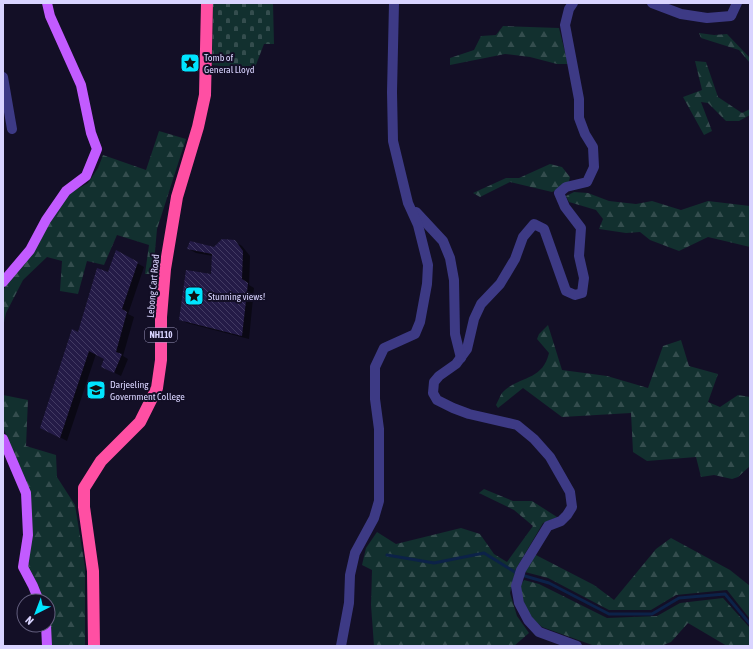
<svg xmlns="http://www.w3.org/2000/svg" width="753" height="649" font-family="'Asap Condensed',sans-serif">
  <defs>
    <pattern id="forest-firs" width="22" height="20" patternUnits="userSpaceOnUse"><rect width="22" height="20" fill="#12302f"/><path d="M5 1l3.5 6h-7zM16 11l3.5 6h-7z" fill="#344d4e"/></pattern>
    <pattern id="cemetery-stones" width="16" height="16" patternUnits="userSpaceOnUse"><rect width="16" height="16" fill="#12302f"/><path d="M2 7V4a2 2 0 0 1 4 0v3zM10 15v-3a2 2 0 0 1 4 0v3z" fill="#344d4e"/></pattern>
    <pattern id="building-back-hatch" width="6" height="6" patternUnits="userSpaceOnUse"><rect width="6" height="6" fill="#241b47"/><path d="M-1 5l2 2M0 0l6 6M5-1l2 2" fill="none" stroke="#433b63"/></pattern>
  </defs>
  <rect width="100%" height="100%" fill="#130f26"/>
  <g fill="url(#forest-firs)">
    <path d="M503,26L559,28L568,64H557L530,57L505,54L450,65V58L474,50L481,36L496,35Z"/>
    <path d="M699,33L714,35L727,34L750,58V63L739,50L701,38Z"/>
    <path d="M695,61L706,62L718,97L742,113L750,109V115L739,121H726L708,103L701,102L712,131L704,135L683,97L702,90Z"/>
    <path d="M159,131L186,139L157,229L153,274H145L149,245L117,235L104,265L87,261L78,294L60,291L62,261L47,257L23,280L6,313L3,327V291L7,283L70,193L88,183L98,168L103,155L146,170Z"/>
    <path d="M550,164L562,167L570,177L568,185L552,192L510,182L480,197L473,193L506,178H519Z"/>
    <path d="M574,192L588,193L609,201L636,204L652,201L681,210L708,201L750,206V247L708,237L679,251L650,240L640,232L626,233L599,229L603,219L596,210L569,202L566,196Z"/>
    <path d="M548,325L562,370L607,376L648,388L663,346L681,340L689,366L718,374L708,402L720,407L738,395L750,397V466L738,477L732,479L714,475L701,477L696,457L647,461L633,452L631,413L562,417L523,388L498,408L496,405C498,401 500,396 502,393C519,375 542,382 549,353L537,339L539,334Z"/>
    <path d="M3,395L28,400L26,446L56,455L57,477L75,505L85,567V646H50L48,601H43L27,566L30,492L3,427Z"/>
    <path d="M484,489L513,501H532L557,517L543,523L516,569L510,593L517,616L529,633L514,646H374L371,605L372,570L362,565L366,548L377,532L396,544L461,528L480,534L494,554L507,562L533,526L514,510L479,493Z"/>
    <path d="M671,538L730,570L750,586V619L727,590L676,595L651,610H609L548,578L525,572L534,554L594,585L614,600L656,549Z"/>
    <path d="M524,580L539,584L607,618L657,616L680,603L723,598L750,628V646H727L688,623L671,642L661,646H595L542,627L534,620L527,610L521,594V585Z"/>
  </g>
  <path fill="url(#cemetery-stones)" d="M213,3H273L274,44H264L254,70L212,65Z"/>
  <g fill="#0007">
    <path d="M234,241L242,246L250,256L249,285L254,288L249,339L187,323L180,319L211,275L213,256L196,253L189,249H214Z"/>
    <path d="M117,252L144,267L128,314L134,317L123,356L128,359L121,376L109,370L105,359L96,354L67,441L48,431Z"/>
  </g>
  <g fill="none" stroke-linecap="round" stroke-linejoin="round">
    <path stroke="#0c2248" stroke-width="3" d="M387,555L434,563L484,553L518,574L549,583L609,614H652L679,598L725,594L750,624"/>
  </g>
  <g fill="url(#building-back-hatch)">
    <path d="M222,239L235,240L243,251L242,279L248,283L242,336L179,320L186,270L211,274L212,254L187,249L190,241L214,247Z"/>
    <path d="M116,250L138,262L122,309L127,312L116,352L122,354L114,373L101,367L104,359L89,351L60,438L40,428L72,329L78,332L97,268L108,272Z"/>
  </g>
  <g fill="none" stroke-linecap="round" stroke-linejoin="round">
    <g stroke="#3d3a85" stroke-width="10">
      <path d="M573,3L569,9L565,25L579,99V118L585,134L593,147L594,167L587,182L566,187L559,193L565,207L581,228L579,256L584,278L582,293L575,295L566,291L544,229L534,224L523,237L515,259L500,284L481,304L474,319L467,349L456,364L439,376L434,382L433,393L437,400L453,408L469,414L517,425L534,439L550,457L570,492L572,507L567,515L561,521L548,526L521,570L516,586L519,603L528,620L539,632L577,646"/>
      <path d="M652,3L681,14L707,18L731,16L737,3"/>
      <path d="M3,77L12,129"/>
      <path d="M416,212L443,241L450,258L454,280L455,334L461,358"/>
      <path d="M341,646L349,603L350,575L355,553L374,518L379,501V429L375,399V367L384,348L415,334L420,322L427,284L428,265L418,225L408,203L393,141L392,92L394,3"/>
    </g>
    <g stroke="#c25bff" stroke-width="10">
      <path d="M3,282L30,250L46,220L66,191L86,176L97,149L91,133L81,85L50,16L47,3"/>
      <path d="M3,439L26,493L28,535L23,567L33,586L39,601"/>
      <path d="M46,625L47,646"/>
    </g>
    <path stroke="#ff4fa3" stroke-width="12" d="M94,646L93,571L84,507V488L101,461L140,422L157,388L161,360V317L165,269L177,197L198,127L205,95L207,3"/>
  </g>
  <defs>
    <symbol id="sight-square" viewBox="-11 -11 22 22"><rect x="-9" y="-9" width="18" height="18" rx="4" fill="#00e5ff" stroke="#130f26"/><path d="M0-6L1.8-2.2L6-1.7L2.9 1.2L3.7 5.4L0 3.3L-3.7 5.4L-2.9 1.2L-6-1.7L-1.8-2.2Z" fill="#111"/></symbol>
    <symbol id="university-square" viewBox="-11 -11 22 22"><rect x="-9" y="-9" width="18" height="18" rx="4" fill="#00e5ff" stroke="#130f26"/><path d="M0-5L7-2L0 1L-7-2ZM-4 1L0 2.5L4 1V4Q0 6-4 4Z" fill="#111"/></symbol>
  </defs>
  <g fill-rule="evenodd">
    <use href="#sight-square" x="179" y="52" width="22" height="22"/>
    <use href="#sight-square" x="183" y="285" width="22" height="22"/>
    <use href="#university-square" x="85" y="379" width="22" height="22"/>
  </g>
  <g text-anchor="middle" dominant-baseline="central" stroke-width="4" stroke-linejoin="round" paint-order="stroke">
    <rect fill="#130f26" stroke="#9e99be" stroke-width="1" x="145" y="328" width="32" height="14" rx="3"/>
    <g font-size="9" font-weight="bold" fill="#d9d4ff">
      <text x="161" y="335">NH110</text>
    </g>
    <g font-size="10" fill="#d9d4ff" stroke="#130f26" text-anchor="start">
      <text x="204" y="57">Tomb of<tspan x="204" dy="12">General Lloyd</tspan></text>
      <text x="208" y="296">Stunning views!</text>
      <text x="110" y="384">Darjeeling<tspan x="110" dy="12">Government College</tspan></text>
    </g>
    <g font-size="10" fill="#d9d4ff" stroke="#130f26">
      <text transform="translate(153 286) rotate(-85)">Lebong Cart Road</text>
    </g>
  </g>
  <rect width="753" height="649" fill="none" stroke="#d9d4ff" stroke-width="8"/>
  <g transform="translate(36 613) rotate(222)"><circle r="19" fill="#130f26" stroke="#625e7d"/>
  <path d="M0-3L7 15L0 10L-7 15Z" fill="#00e5ff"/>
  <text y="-6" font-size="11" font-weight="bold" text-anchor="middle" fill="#d9d4ff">N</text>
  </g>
</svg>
